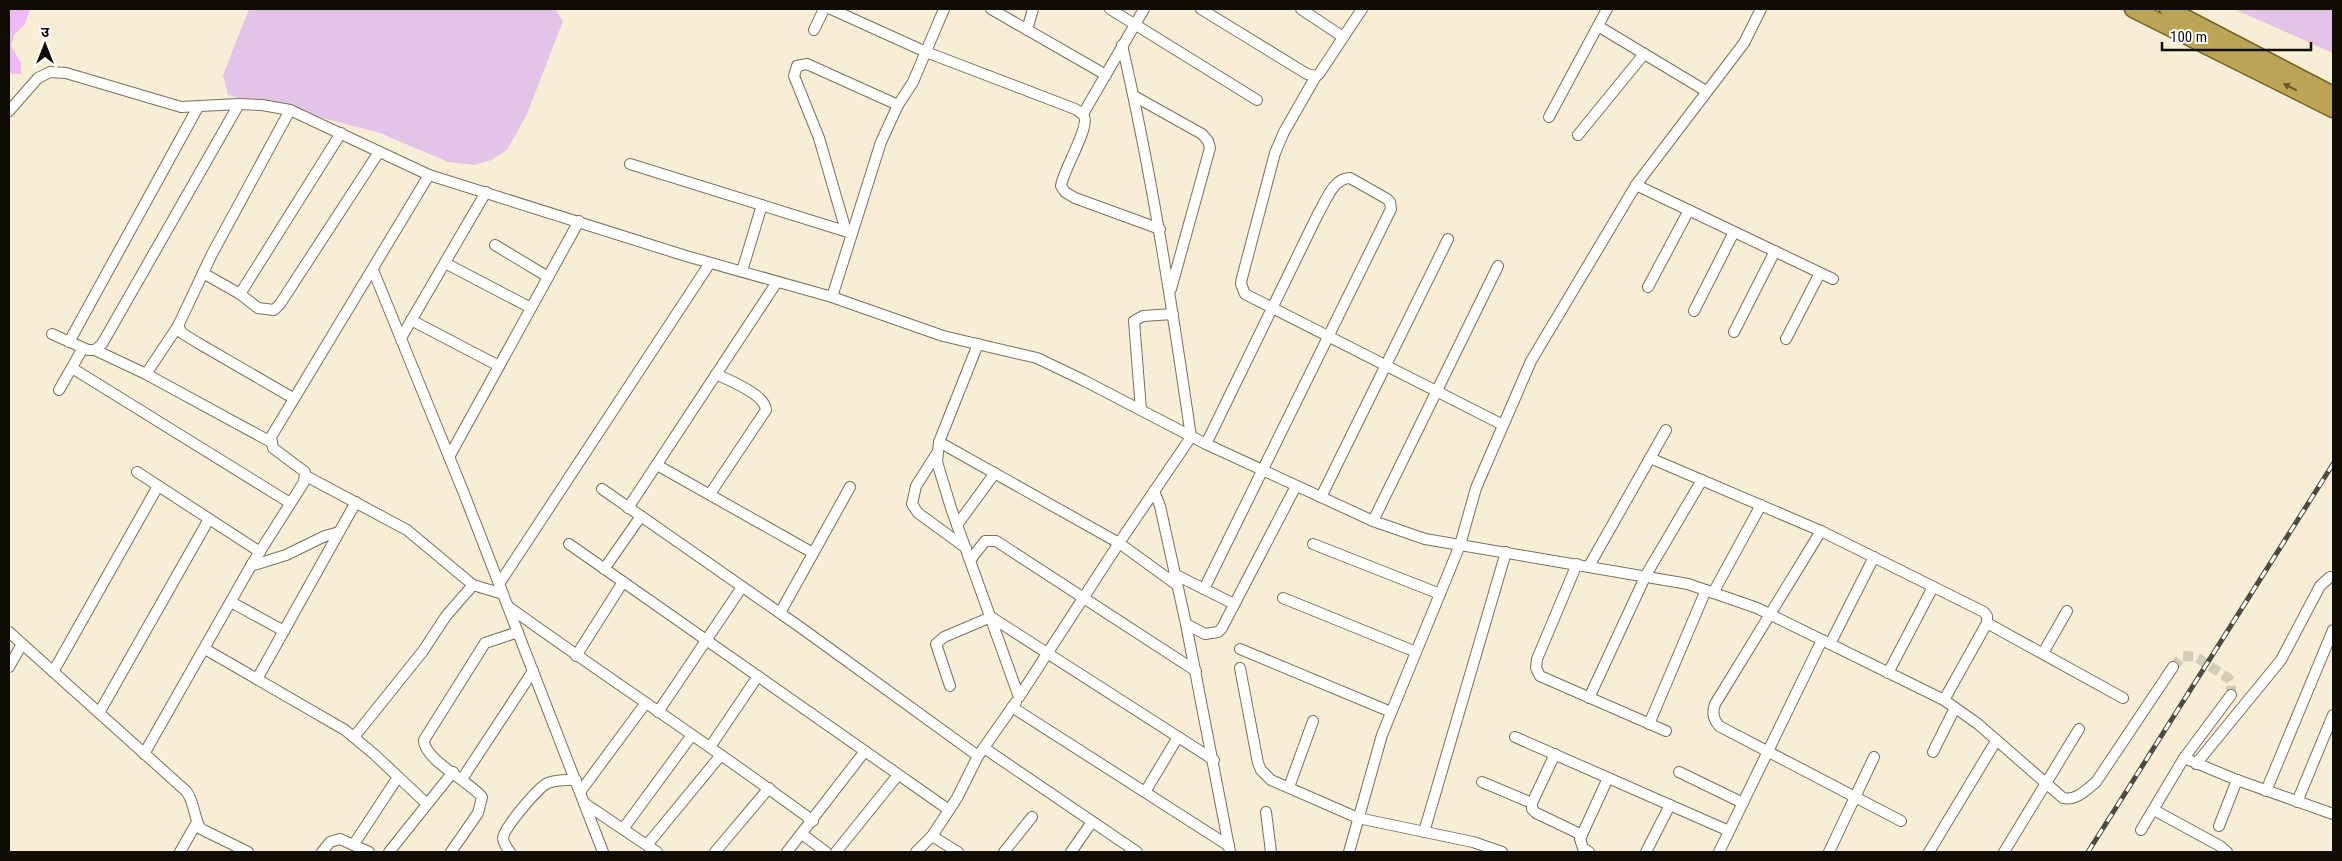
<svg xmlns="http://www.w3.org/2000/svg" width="2342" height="861" font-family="'Roboto Condensed','Noto Sans Devanagari',sans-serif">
  <rect width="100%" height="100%" fill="#f7eed5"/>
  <g fill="#e4c3e8">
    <path d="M249,9H555L563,21L527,114L507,150L491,160L475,165L448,162L380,133L319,117L291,105L259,100H245L228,95L223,75Z"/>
    <path d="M2234,9H2333V53Z"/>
  </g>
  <path fill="#efb9f5" d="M9,9H30L25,24L14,35L11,46L21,63V74H12L9,71Z"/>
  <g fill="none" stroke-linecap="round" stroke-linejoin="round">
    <path stroke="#d4ccb6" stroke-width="10" stroke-dasharray="10 5" stroke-linecap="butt" d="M2173,667L2183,656L2196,657L2228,678L2231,682V695"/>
    <defs>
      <g id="minor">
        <path d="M831,9L926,52L1075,109C1078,111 1082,113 1084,116C1090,128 1063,170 1061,186L1065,192L1075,198L1160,229"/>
        <path d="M991,9L1106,75"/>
        <path d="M1110,9L1257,100"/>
        <path d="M1201,9L1307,74L1316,76L1319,74L1362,9"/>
        <path d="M1301,9L1343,37"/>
        <path d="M1598,26L1706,91"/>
        <path d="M814,30L824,9"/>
        <path d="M1027,30L1033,9"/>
        <path d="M1316,76L1284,132L1275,153L1242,278L1241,284L1245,294L1503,425"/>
        <path d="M1134,96L1202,134L1208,141L1210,148L1171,289"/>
        <path d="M290,110L212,254L178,326L182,333L198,343L293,398"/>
        <path d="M9,111L38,78L50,72L66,73L181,107L239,104L262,105L290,110L429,175L686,256L832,297L943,336L1037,358L1083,380L1206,444L1373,521L1425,539L1688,584L1757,608L1944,700L1978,724L2063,798C2076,801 2086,790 2096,782L2173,667"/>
        <path d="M1083,114L1144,9"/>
        <path d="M1549,117L1607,9"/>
        <path d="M1578,135L1644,54"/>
        <path d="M630,164L851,233"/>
        <path d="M1636,185L1833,279"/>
        <path d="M846,231L819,138L794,76L797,66L807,64L898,105"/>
        <path d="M495,245L548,277"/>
        <path d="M445,263L531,308"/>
        <path d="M373,270L463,491L603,852"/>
        <path d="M742,271L762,205"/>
        <path d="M203,273L240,294L258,308L274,310L280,304L379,152"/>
        <path d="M1648,287L1689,210"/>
        <path d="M240,294L341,133"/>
        <path d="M832,297L881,142L898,105L913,82L944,9"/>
        <path d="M1694,311L1734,232"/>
        <path d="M411,320L499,366"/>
        <path d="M1734,332L1775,251"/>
        <path d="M52,334L88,350H95L102,344L239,104"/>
        <path d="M401,338L486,192"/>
        <path d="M1786,339L1820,273"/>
        <path d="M69,342L198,107"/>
        <path d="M978,344L939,442L937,462L951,508L1019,697L1119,543L1191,437C1172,306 1152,175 1122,45"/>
        <path d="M95,350L146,374L271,442"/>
        <path d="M72,368L290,503"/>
        <path d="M146,374L178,326"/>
        <path d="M59,390L83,348"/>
        <path d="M1141,410L1134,321L1143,316L1173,314"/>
        <path d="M939,442L1119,543L1177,585"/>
        <path d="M937,453L916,486L912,504L918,513L966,548"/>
        <path d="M449,457L579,221"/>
        <path d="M1650,458L1821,531L1984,612L1987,616V623"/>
        <path d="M657,465L813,553"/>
        <path d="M137,472L260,552"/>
        <path d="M306,476L407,530L473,585L503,594"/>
        <path d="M602,489L800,627L978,756"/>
        <path d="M1154,491L1160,506L1186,624L1230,852"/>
        <path d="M710,494L766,410C765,394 730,381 716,374"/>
        <path d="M1321,497L1448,239"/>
        <path d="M628,508L777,282"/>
        <path d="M1373,521L1498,266"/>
        <path d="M957,525L995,473"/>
        <path d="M1821,531L1715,704C1712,713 1713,718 1719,726L1901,821"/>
        <path d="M569,544L949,810"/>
        <path d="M1313,544L1440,594"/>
        <path d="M971,559L985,541H996L1196,671"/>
        <path d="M1577,564L1537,659L1536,668L1540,676L1666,731"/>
        <path d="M251,566L286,555L325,536L339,532"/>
        <path d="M1589,566L1666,430"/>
        <path d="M604,569L641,516"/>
        <path d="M1174,574L1234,604"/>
        <path d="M499,584L710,263"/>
        <path d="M1204,589L1391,209L1390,202L1387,199L1350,178C1333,178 1326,201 1318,214L1206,444"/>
        <path d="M1713,593L1761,505"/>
        <path d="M1283,598L1416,652"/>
        <path d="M231,602L284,631"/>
        <path d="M509,607C609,679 713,747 813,821"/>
        <path d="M780,613L850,487"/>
        <path d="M1186,624L1205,634L1218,632L1222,628L1296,486"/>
        <path d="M9,632L186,791C195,802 193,817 201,829L248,852"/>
        <path d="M1830,644L1874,557"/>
        <path d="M205,649L345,730L375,755L427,804"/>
        <path d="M1240,649L1391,712"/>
        <path d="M2043,653L2067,611"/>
        <path d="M576,656L623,582"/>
        <path d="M9,667L22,644"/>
        <path d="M1240,668L1258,763L1261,770L1271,780L1358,818L1473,842L1502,852"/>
        <path d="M53,672L158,486"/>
        <path d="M1888,673L1933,587"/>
        <path d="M257,679L356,502"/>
        <path d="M950,686L936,644L944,637L991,617L1214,760"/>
        <path d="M1589,698L1646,575L1702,480"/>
        <path d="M1944,700L1987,623L2123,698"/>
        <path d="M1012,707L1229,846"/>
        <path d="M658,712L742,587"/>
        <path d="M99,713L209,519"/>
        <path d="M1649,724L1706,590"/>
        <path d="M354,737L423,651L446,616L473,585"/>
        <path d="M1515,737L1729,831"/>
        <path d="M710,747L758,676"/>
        <path d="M984,748L1137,852"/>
        <path d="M1933,752L1955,708"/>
        <path d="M144,754L252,564L304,482L305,472L273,448L271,437L429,175"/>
        <path d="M2184,758L2231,695"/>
        <path d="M2196,764L2281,660L2320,586L2330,577H2333"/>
        <path d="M1679,772L1743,803"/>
        <path d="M462,779L533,671"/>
        <path d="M1482,782L1532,803L1555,754"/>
        <path d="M1289,787L1313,721"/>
        <path d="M2266,791L2333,630"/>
        <path d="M580,792L645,704"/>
        <path d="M1145,792L1178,737"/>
        <path d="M2297,802L2333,715"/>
        <path d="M584,803L657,852"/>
        <path d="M1532,803V809L1536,813L1582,835"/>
        <path d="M2154,810L2220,846L2227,852"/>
        <path d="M1266,812L1271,852"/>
        <path d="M2219,826L2237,780"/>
        <path d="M623,829L692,735"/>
        <path d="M2141,830L2184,758L2237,780L2333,814"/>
        <path d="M1424,832L1506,552"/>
        <path d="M802,834L826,852"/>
        <path d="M932,836L958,852"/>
        <path d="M354,844L398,777"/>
        <path d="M647,845L721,755"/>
        <path d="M180,852L197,822"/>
        <path d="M322,852L330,842L340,839L369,852"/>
        <path d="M389,852L453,772"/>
        <path d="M451,852L478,813L482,797C470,782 423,759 424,740L485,643L518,632"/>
        <path d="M510,852C507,848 503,843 503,838C504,828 539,786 548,783C557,779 566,780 576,780"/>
        <path d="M715,852L769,788"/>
        <path d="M787,852L865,751"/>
        <path d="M836,852L898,775"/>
        <path d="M916,852L932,836L957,798L978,756L1016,702"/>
        <path d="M1004,852L1032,817"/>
        <path d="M1071,852L1092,822"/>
        <path d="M1349,852L1382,735L1460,545L1476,488L1531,361L1636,185L1744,43L1761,9"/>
        <path d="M1589,852L1583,848L1580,839L1608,778"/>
        <path d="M1646,852L1670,805"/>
        <path d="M1719,852L1822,640"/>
        <path d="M1829,852L1874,757"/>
        <path d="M1929,852L1996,741"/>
        <path d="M2004,852L2079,729"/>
      </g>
      <g id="trunk">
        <path d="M2133,9L2333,109"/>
        <path d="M2168,9L2333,95"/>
      </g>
    </defs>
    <use href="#minor" stroke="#79715a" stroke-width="12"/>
    <use href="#trunk" stroke="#75601f" stroke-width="19"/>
    <use href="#minor" stroke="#fff" stroke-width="10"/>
    <use href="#trunk" stroke="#bca457" stroke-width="16"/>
    <defs>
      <path id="rail" d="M2088,852L2333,464"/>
    </defs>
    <use href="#rail" stroke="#4f4a3e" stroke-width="5"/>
    <use href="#rail" stroke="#fff" stroke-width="3" stroke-dasharray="9" stroke-linecap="butt"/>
  </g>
  <defs><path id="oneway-solid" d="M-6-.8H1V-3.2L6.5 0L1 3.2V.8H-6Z" transform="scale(1.25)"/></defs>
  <use fill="#66582e" href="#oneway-solid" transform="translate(2290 87) rotate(-153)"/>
  <rect width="2342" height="861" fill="none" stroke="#0f0c05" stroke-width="20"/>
  <g transform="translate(45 45)" stroke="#ffffff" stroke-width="4" paint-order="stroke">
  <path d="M0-4L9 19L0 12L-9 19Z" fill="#0f0c05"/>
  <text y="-8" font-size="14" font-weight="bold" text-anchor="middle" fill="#0f0c05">उ</text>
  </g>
  <path d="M2162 42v8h149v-8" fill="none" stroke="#0f0c05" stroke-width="2.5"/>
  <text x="2170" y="42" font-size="15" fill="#0f0c05" stroke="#ffffff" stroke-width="4" paint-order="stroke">100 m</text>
</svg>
